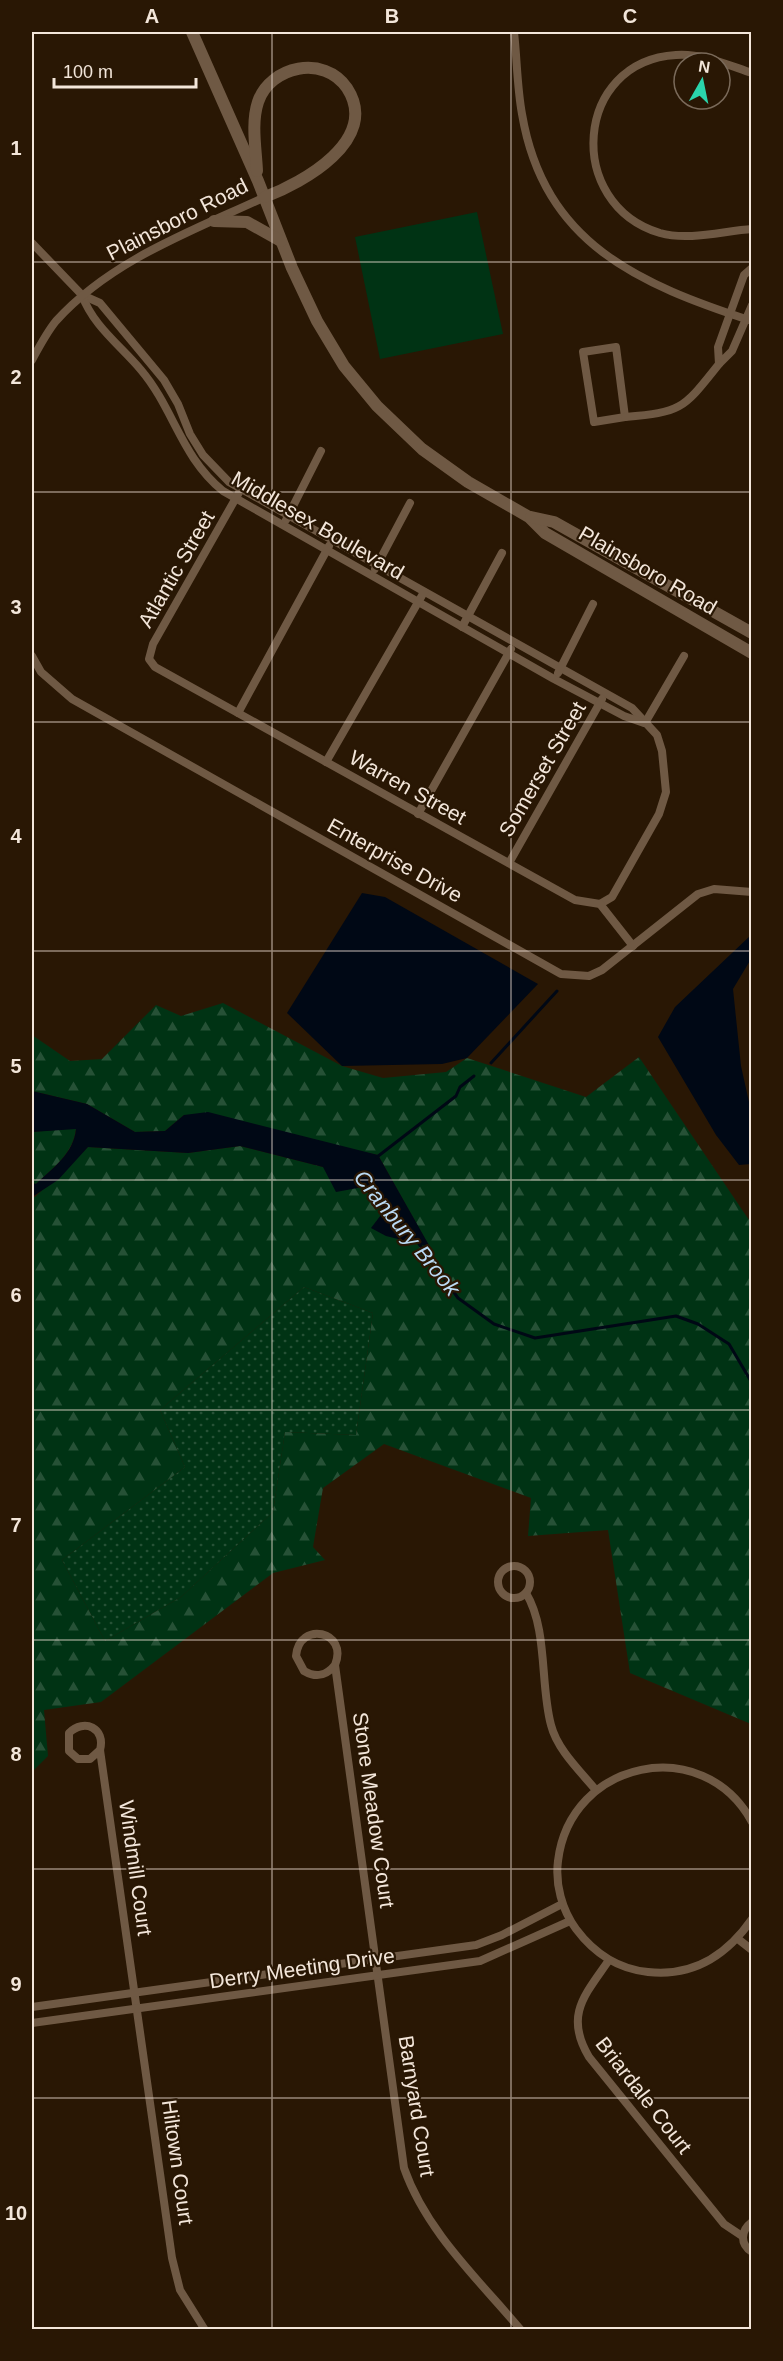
<svg xmlns="http://www.w3.org/2000/svg" width="783" height="2361" font-family="Arial,sans-serif">
  <defs>
    <pattern id="grass-dots" width="8" height="8" patternUnits="userSpaceOnUse" patternTransform="scale(1.5)"><rect width="8" height="8" fill="#003314"/><path d="M2 2h.1M6 6h.1" fill="none" stroke="#265136" stroke-width="1.8" stroke-linecap="round"/></pattern>
    <pattern id="forest-firs" width="22" height="20" patternUnits="userSpaceOnUse" patternTransform="scale(1.5)"><rect width="22" height="20" fill="#003314"/><path d="M5 1l3.5 6h-7zM16 11l3.5 6h-7z" fill="#265136"/></pattern>
  </defs>
  <rect width="100%" height="100%" fill="#291704"/>
  <path fill="url(#grass-dots)" d="M304,1287L373,1313L356,1435L285,1432L273,1512L181,1597L105,1641L62,1560L185,1467L160,1410Z"/>
  <g fill="url(#forest-firs)" fill-rule="evenodd">
    <path d="M223,1003L342,1066L383,1078L446,1072L467,1058L586,1097L639,1057L751,1223V1724L630,1673L608,1530L528,1536L531,1498L384,1444L323,1488L313,1547L325,1560L273,1573L101,1702L44,1710L48,1756L32,1772V1197H35L88,1147L188,1153L240,1146L323,1167L363,1187L384,1211L372,1228L429,1246L378,1155L184,1115L165,1131L135,1132L87,1104L32,1091V1035L70,1061L102,1059L156,1005L181,1016ZM304,1287L373,1313L356,1435L285,1432L273,1512L181,1597L105,1641L62,1560L185,1467L160,1410Z"/>
    <path d="M76,1128C74,1153 53,1168 36,1184L32,1183V1132Z"/>
  </g>
  <path fill="#003314" d="M477,212L503,334L380,359L355,237Z"/>
  <g fill="#000815">
    <path d="M362,893L385,897L538,984L467,1058L442,1064L342,1066L287,1013Z"/>
    <path d="M751,935V959L733,989L741,1066L751,1111V1164L739,1165L716,1135L658,1037L675,1007Z"/>
    <path d="M32,1091L87,1104L135,1132L165,1131L184,1115L208,1112L378,1155L430,1247L386,1236L371,1228L384,1211L363,1187L336,1192L323,1167L240,1146L188,1153L88,1147L58,1180L32,1197V1183L36,1184C53,1168 74,1153 76,1129L32,1132Z"/>
  </g>
  <g fill="none" stroke-linecap="round" stroke-linejoin="round">
    <g stroke="#000815" stroke-width="3">
      <path d="M491,1063L557,991"/>
      <path d="M377,1157L456,1096L460,1087L474,1076"/>
      <path d="M417,1241L458,1298L494,1324L535,1338L676,1316L698,1324L729,1344L752,1383"/>
    </g>
    <g stroke="#6f5944" stroke-width="8">
      <path d="M514,32C517,58 517,87 522,114C544,244 639,284 752,321"/>
      <path d="M752,73C728,65 702,53 676,55C574,61 564,204 660,233C689,241 723,231 752,229"/>
      <path d="M32,243L82,295L100,303L164,380L178,404L190,434L203,455L229,482L632,708L657,735L662,751L666,792L659,814L612,897L600,904"/>
      <path d="M752,268L744,275L718,347L719,364L732,351L752,305"/>
      <path d="M82,295C93,326 121,346 141,370C174,409 181,457 223,491L554,679L624,716L644,723"/>
      <path d="M616,347L625,417L594,422L583,352Z"/>
      <path d="M32,360C39,347 47,332 56,321C111,260 192,231 265,197"/>
      <path d="M625,417C683,412 683,409 719,364"/>
      <path d="M241,489L153,644L149,659L155,667L575,900L600,904L633,946"/>
      <path d="M286,520L321,451"/>
      <path d="M375,569L410,503"/>
      <path d="M462,627L502,553"/>
      <path d="M32,656L41,672L72,699L561,974L589,976L602,970L698,894L714,889L752,892"/>
      <path d="M558,673L593,604"/>
      <path d="M238,713L329,546"/>
      <path d="M645,723L684,656"/>
      <path d="M326,762L424,592"/>
      <path d="M418,814L511,649"/>
      <path d="M509,863L602,699"/>
      <circle cx="514" cy="1582" r="16"/>
      <path d="M526,1593C548,1629 540,1685 551,1725C557,1749 579,1770 595,1789"/>
      <path d="M335,1665C326,1676 316,1678 304,1671L296,1656C299,1620 349,1631 335,1665L404,2168C426,2231 478,2279 521,2330"/>
      <path d="M100,1750L90,1759H78L69,1751V1733C84,1718 106,1728 100,1750L172,2258L180,2290L205,2330"/>
      <path d="M752,1822C703,1732 570,1760 558,1861C555,1884 562,1910 576,1929C594,1953 618,1969 648,1972C693,1977 727,1955 752,1919"/>
      <path d="M738,1939L752,1950"/>
      <path d="M609,1960C585,1995 564,2015 589,2057L724,2224L742,2236"/>
      <path d="M32,2007L476,1945L502,1935L562,1904"/>
      <path d="M32,2023L480,1961L570,1921"/>
      <path d="M752,2222C740,2231 740,2244 752,2252"/>
    </g>
    <g stroke="#6f5944" stroke-width="12">
      <path d="M192,32L258,181L292,268L317,321L344,366L377,406L422,449L468,482L529,517L545,533L752,653"/>
      <path d="M257,171C256,149 251,123 258,102C270,66 324,54 347,88C381,140 302,183 265,197"/>
      <path d="M214,221L247,222L281,241"/>
      <path d="M531,517L554,522L752,633"/>
    </g>
  </g>
  <path fill="none" stroke="#f3e6da" stroke-width="1.5" stroke-opacity="0.55" d="M272,32V2330M511,32V2330M32,262H752M32,492H752M32,722H752M32,951H752M32,1180H752M32,1410H752M32,1640H752M32,1869H752M32,2098H752"/>
  <g text-anchor="middle" dominant-baseline="central" stroke-width="4.5" stroke-linejoin="round" paint-order="stroke">
    <g font-size="21" fill="#f3e6da" stroke="#291704">
      <text transform="translate(177 219) rotate(-27)">Plainsboro Road</text>
      <text transform="translate(318 525) rotate(30)">Middlesex Boulevard</text>
      <text transform="translate(176 569) rotate(-60)">Atlantic Street</text>
      <text transform="translate(648 570) rotate(30)">Plainsboro Road</text>
      <text transform="translate(542 769) rotate(-60)">Somerset Street</text>
      <text transform="translate(408 787) rotate(29)">Warren Street</text>
      <text transform="translate(395 860) rotate(29)">Enterprise Drive</text>
      <text transform="translate(374 1810) rotate(82)">Stone Meadow Court</text>
      <text transform="translate(136 1868) rotate(82)">Windmill Court</text>
      <text transform="translate(302 1968) rotate(-8)">Derry Meeting Drive</text>
      <text transform="translate(644 2095) rotate(52)">Briardale Court</text>
      <text transform="translate(417 2106) rotate(81)">Barnyard Court</text>
      <text transform="translate(178 2162) rotate(82)">Hiltown Court</text>
    </g>
    <g font-size="22" font-style="italic" fill="#badaf4" stroke="#291704">
      <text transform="translate(407 1233) rotate(51)">Cranbury Brook</text>
    </g>
  </g>
  <rect width="783" height="2361" fill="none" stroke="#291704" stroke-width="66"/>
  <g transform="translate(702 81) rotate(9)"><circle r="28" fill="#291704" stroke="#7a6a5a" stroke-width="1.5"/>
  <path d="M0-4.5L10 22L0 15L-10 22Z" fill="#2ad5ac"/>
  <text y="-9" font-size="16" font-weight="bold" text-anchor="middle" fill="#f3e6da">N</text>
  </g>
  <path d="M54 78v9h142v-9" fill="none" stroke="#f3e6da" stroke-width="3"/>
  <text x="63" y="78" font-size="18" fill="#f3e6da" stroke="#291704" stroke-width="4.5" paint-order="stroke">100 m</text>
  <rect x="33" y="33" width="717" height="2295" fill="none" stroke="#f3e6da" stroke-width="2"/>
  <g font-size="20" text-anchor="middle" font-weight="bold" fill="#f3e6da">
    <text x="152" y="23">A</text>
    <text x="392" y="23">B</text>
    <text x="630" y="23">C</text>
    <text x="16" y="155">1</text>
    <text x="16" y="384">2</text>
    <text x="16" y="614">3</text>
    <text x="16" y="843">4</text>
    <text x="16" y="1073">5</text>
    <text x="16" y="1302">6</text>
    <text x="16" y="1532">7</text>
    <text x="16" y="1761">8</text>
    <text x="16" y="1991">9</text>
    <text x="16" y="2220">10</text>
  </g>
</svg>
